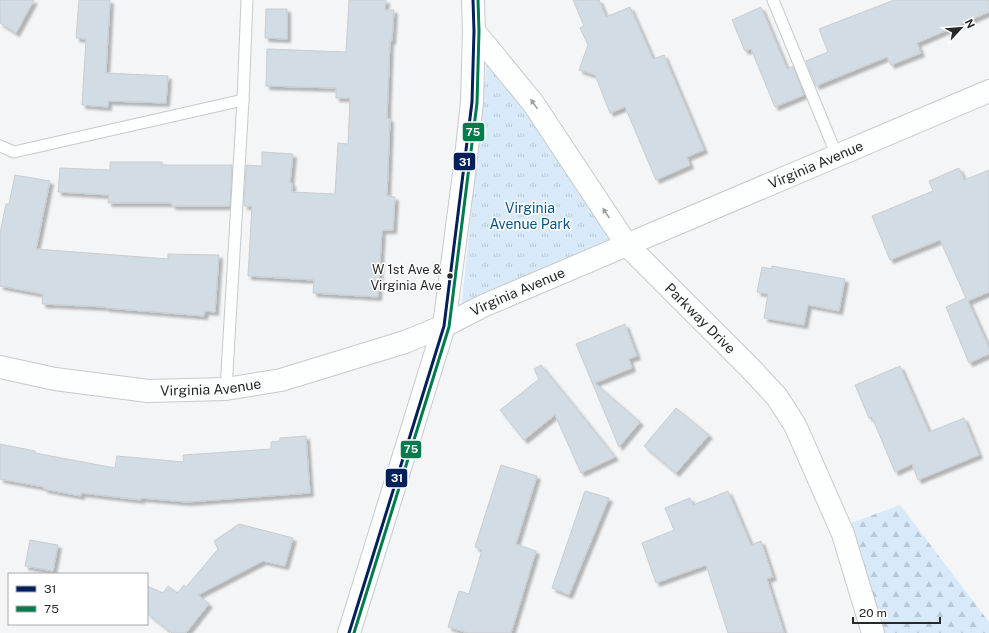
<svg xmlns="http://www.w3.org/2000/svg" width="989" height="633" font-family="'Public Sans',sans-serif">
  <defs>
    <pattern id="grass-tufts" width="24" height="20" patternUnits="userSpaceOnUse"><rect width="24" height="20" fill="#d8e9f9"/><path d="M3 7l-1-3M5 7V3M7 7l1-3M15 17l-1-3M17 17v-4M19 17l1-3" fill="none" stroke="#b9c8d6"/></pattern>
    <pattern id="forest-firs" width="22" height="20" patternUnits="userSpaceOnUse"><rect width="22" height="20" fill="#d8e9f9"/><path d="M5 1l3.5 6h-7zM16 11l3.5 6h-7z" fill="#b9c8d6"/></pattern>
    <filter id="shadow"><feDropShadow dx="3.5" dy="3.5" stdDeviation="1" flood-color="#0004"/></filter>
  </defs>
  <rect width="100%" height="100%" fill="#f3f5f7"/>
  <path fill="url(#grass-tufts)" d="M487,60L506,80L619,242L461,312Z"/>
  <path fill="url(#forest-firs)" d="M900,505L989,622V633H885L851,523Z"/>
  <g fill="#d1dce5" stroke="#cbcdcf" filter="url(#shadow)">
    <path d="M0,0H34L16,33L0,23Z"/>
    <path d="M79,0H110L106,73L168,76L166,103L108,101V107L82,105L86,39L76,38Z"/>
    <path d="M349,0H386L385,10H394L392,41H390L387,118L390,119L387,196L395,197L393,230H382L378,297L313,293L314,280L248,276L252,206H244L246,165L262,166V152L293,154L290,183H292V192L335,194L338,143L348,144L350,98H336V88L266,86L267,49L346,52Z"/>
    <path d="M573,0H599L606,17L630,7L653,59L664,55L704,150L687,157L690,165L656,180L625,107L610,113L595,75L579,70L588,45L580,28L584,26Z"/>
    <path d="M894,0H989V12L917,43L921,53L891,65L887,57L816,86L806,61L828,52L819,29Z"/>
    <path d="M761,7L787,69L793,66L804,95L775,107L751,49L745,51L732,20Z"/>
    <path d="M266,9H287V39L265,38Z"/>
    <path d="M110,162H162V165H232L230,206H172V203H108L109,195L58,192L60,168L110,170Z"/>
    <path d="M959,168L964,180L989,170V292L968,301L989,348V354L969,363L946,307L966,298L940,240L890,260L872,216L933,191L929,181Z"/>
    <path d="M15,175L50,181L36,249L168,259V254L219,255L215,312L205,311L204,316L106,308V307L42,304L43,294L0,286V233L6,204H9Z"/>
    <path d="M772,266L845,279L839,311L808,305L804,325L764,318L768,294L757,292L762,267L772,269Z"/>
    <path d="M625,324L637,356L629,359L632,368L595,383L640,422L619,447L576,344Z"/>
    <path d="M541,365L571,402L615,457L581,473L555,415L524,440L500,410L539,379L534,369Z"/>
    <path d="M900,366L929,432L964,418L979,455L918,480L912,464L895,472L872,417L869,418L855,385Z"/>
    <path d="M676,408L709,435L676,473L644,446Z"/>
    <path d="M306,436L310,493L187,502L141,498V500L81,493V496L44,489V487L0,479V444L35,451V453L115,468L117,456L184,462L183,455L271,449V442L280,441V438Z"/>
    <path d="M501,465L537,476L516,544L536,551L511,633H468L448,627L459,591L469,594L482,550L475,547Z"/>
    <path d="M585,491L609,498L569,595L552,588Z"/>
    <path d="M728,491L751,545L761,541L773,577L767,579L784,633H728L706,565L656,583L642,543L674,530L665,508L690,498L693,505Z"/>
    <path d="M239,524L293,538L285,566L263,561L198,595L209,604L186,633H172L147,613V586L163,593L168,586L177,593L184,585L186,587L218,549L214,541Z"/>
    <path d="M30,540L58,545L53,571L25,566Z"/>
  </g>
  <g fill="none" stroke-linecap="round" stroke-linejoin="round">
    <defs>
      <g id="lane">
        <path d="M773,0L837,156"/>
        <path d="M0,146L14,152L243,100L247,0"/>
        <path d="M226,389L243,100"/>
      </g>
      <g id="street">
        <path id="s1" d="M474,31L533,103L627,245L751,369L777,397L795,425L843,534L873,633"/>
        <path id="s2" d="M0,367L55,379L148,391L226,389L281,380L405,342L444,326L483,306L989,91"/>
      </g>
      <path id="secondary" d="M349,633L444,326L465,166L472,102L474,31L473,0"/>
    </defs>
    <use href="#lane" stroke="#c8c9ca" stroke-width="13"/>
    <use href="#street" stroke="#c8c9ca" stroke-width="24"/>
    <use href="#secondary" stroke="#c8c9ca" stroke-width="24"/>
    <use href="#lane" stroke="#fdfefe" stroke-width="11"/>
    <use href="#street" stroke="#fdfefe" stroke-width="22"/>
    <use href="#secondary" stroke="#fdfefe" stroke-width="22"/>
    <defs>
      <path id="bus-1" d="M349,633L444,326L472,102L474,31L473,0"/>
      <path id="bus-2" d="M354,633L449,327L477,103L479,31L478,0"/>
    </defs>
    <use href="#bus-1" stroke="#fff" stroke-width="6"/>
    <use href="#bus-2" stroke="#fff" stroke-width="6"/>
    <use href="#bus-1" stroke="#00205b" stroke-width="3"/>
    <use href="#bus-2" stroke="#007b4b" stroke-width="3"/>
  </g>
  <defs><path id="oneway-solid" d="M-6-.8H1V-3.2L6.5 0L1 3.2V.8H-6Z"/></defs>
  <g fill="#9d9e9f">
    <use href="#oneway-solid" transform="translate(534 104) rotate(-126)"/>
    <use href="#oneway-solid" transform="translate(606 213) rotate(-124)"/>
  </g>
  <circle fill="#28292b" stroke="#fff" stroke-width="1.5" cx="450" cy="276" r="3.5"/>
  <g text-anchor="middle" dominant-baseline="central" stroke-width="3" stroke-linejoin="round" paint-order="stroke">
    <g font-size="13" fill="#28292b" stroke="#fff" text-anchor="end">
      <text x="442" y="269">W 1st Ave &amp;<tspan x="442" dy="16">Virginia Ave</tspan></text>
    </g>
    <g font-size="14" fill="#28292b" stroke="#fff">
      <text stroke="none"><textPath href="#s2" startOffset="861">Virginia Avenue</textPath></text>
      <text stroke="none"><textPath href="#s2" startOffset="537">Virginia Avenue</textPath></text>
      <text stroke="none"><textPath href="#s1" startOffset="367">Parkway Drive</textPath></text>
      <text stroke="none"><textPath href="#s2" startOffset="213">Virginia Avenue</textPath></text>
    </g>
    <g font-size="14" fill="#045485" stroke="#fff">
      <text x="530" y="208">Virginia<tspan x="530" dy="16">Avenue Park</tspan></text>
    </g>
  </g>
  <g stroke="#fff" stroke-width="1.5">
    <rect x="462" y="122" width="23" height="20" rx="4" fill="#007b4b"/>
    <rect x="453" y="152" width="23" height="19" rx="4" fill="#00205b"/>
    <rect x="400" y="440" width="22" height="19" rx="4" fill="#007b4b"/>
    <rect x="385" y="468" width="23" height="20" rx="4" fill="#00205b"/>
  </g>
  <g font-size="11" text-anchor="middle" font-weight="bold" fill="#fff">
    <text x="473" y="136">75</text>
    <text x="465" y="166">31</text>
    <text x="411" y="453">75</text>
    <text x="397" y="482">31</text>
  </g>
  <rect x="8" y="573" width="140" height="52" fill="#ffffff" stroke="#a9a9aa"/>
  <rect x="16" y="586" width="20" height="6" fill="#00205b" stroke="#a9a9aa"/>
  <text x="44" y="593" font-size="12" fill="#28292b">31</text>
  <rect x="16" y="606" width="20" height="6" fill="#007b4b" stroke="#a9a9aa"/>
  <text x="44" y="613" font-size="12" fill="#28292b">75</text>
  <g transform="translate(961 28) rotate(64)" stroke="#ffffff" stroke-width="3" paint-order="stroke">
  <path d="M0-3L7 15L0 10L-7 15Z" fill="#28292b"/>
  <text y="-6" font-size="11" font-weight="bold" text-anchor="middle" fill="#28292b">N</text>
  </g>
  <path d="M853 617v6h87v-6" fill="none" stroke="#28292b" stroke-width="2"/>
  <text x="859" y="617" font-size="12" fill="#28292b" stroke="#ffffff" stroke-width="3" paint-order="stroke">20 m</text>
</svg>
